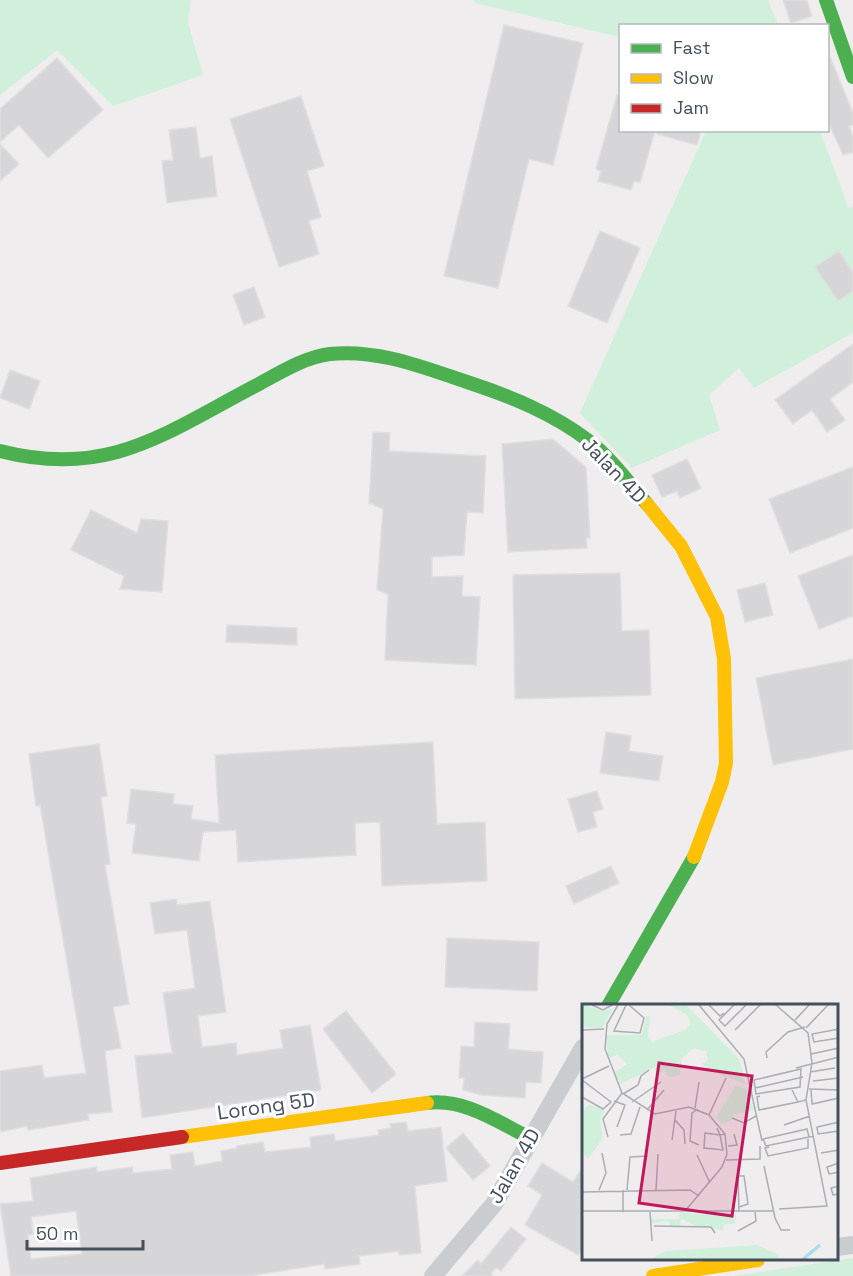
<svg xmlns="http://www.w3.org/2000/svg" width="853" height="1276" font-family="'Space Grotesk',sans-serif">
  <rect width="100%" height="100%" fill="#efeded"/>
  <g fill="#d0f0db">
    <path d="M0,0H191L188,23L203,75L113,106L57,50L0,95Z"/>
    <path d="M473,0H768L778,25L620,26V37L475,3Z"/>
    <path d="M706,131H820L849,209L853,206V333L754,388L739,368L709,395L720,430L632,468L580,413Z"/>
    <path d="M853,1258V1276H733Z"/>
  </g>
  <g fill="#d6d5d7" stroke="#e0dfe0" stroke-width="1.5" fill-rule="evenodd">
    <path d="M783,0H807L812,16L791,23Z"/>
    <path d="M504,25L583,43L553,165L529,159L498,288L444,276Z"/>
    <path d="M828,52L853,113V125L849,126L853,137V152L843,155L828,121Z"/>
    <path d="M57,58L103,110L48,158L19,125L0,142V109Z"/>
    <path d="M617,95H621V130H655L640,183L634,181L631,190L598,181L601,171L596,169Z"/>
    <path d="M301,96L324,166L307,171L321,217L309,221L319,254L279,267L230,119Z"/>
    <path d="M196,127L200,158L212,156L217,196L167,203L162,161L173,160L169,130Z"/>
    <path d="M658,130H701L697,145L657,134Z"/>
    <path d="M0,144L19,164L0,181Z"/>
    <path d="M600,231L640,248L607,323L568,306Z"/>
    <path d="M839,251L853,272V291L838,301L815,267Z"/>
    <path d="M254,287L265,317L244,325L233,295Z"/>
    <path d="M853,344V382L830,399L845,420L827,432L812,410L793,424L775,400Z"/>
    <path d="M10,370L40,381L29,409L0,398Z"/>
    <path d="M373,432L390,433L389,451L486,456L483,513L467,512L464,555L432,557V577L463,576L462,596L480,597L476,665L385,660L388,594L377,590L383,509L369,503Z"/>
    <path d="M553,439L586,467L590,538H586L587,548L508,552L502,444Z"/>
    <path d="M687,459L701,488L680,498L677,491L662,497L652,475Z"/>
    <path d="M853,467V528L790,553L769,499Z"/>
    <path d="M91,510L137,533L141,519L168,521L162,592L120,589L124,576L71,550Z"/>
    <path d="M853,555V616L819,629L798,576Z"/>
    <path d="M620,573L622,631L649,630L651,695L515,699L513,575Z"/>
    <path d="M765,583L773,615L745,622L737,590Z"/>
    <path d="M227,625L297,628V645L226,642Z"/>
    <path d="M853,659V749L773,765L756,678Z"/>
    <path d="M606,732L631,736L629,751L663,756L659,781L600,773Z"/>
    <path d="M433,742L437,824L485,822L487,881L382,886L380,822L355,823L356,855L238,862L236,830L203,832L199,861L132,853L136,824L127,823L131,789L174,794L173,804L193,806L191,819L219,823L215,755Z"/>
    <path d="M99,744L107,796L101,797L110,864L105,865L129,1004L113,1007L121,1048L105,1051L112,1112L88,1114L89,1120L28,1130L27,1126L0,1132V1071L42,1065L44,1078L86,1073L40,805L36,806L29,754Z"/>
    <path d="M597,791L603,809L593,812L597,827L578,832L568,799Z"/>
    <path d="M611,866L619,883L574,904L566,886Z"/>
    <path d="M176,899L177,905L210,901L226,1012L198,1016L202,1047L236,1043L237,1055L283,1048L280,1030L310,1025L321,1090L142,1118L135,1056L172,1053L163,993L195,988L187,930L155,934L150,903Z"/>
    <path d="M447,938L539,942L537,991L445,987Z"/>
    <path d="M346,1011L396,1074L372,1093L323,1029Z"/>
    <path d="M475,1022L510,1024L508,1049L543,1052L541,1083L526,1082L525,1098L481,1095L463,1090L464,1078H459L461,1046L474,1047Z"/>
    <path d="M406,1122L408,1131L441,1127L447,1181L415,1186L421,1253L399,1255V1251L359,1256L360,1264L325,1269L324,1264L249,1276H11L0,1204L33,1201L30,1178L96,1167L97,1172L132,1167L133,1173L172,1169L170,1155L193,1152L195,1166L222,1161L221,1151L237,1148V1146L263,1142L265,1152L311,1147L310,1137L334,1134L335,1141L379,1135L378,1130L391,1128L390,1124ZM76,1211L82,1254L31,1259L28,1235L33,1234L31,1217Z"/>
    <path d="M463,1133L490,1166L473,1180L446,1148Z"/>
    <path d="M542,1163L573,1182L583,1166V1247L578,1255L525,1225L542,1195L528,1186Z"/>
    <path d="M511,1227L526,1239L501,1271L496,1268L491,1273L493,1276H462L478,1260L481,1264Z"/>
  </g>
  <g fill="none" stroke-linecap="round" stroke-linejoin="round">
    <g stroke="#cacdcf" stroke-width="18">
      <path d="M836,1247L853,1245"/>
      <path d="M433,1276L494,1204L583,1048"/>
    </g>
    <g stroke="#4caf50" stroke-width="14">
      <path d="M826,0L853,77"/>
      <path d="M0,451C110,479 166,432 259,384C281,372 305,357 330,354C378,349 422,367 467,382C510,396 552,413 589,441C610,457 630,484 647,504"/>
      <path d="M608,1006L694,857"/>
      <path d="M427,1103C464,1098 498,1122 530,1138"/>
    </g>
    <g stroke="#ffc107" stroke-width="14">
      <path d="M647,504L681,546L717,617L724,659L726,763L722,782L694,857"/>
      <path d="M182,1137L427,1103"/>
      <path d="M653,1276L758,1260"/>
    </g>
    <path stroke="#c62828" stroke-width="14" d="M0,1163L182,1137"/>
  </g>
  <g text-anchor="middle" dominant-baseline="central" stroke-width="6" stroke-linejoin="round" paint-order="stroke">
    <g font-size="20" fill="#44505c" stroke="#fff">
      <text transform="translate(614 470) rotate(46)">Jalan 4D</text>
      <text transform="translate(266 1106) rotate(-8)">Lorong 5D</text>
      <text transform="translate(514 1166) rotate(-60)">Jalan 4D</text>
    </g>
  </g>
  <g transform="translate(582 1004)">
    <rect width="256" height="256" fill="#efeded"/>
    <path d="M0,1L22,7L31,4L20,24L0,23ZM87,1H104L158,56L163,80L129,67L120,60L126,56L124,47L112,44L100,54L98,71L87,73L82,66L74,71L73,63L39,80L32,69L45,60L36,51L26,54L24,31H60L64,12H68L66,32L70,38L103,26L109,20L105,11ZM154,81L164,85L172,106L152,111L149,117L139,120L134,113ZM7,100L23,107L18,115L21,134L6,155L0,147V108ZM98,208L115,210H154L153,220H142L141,226L115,222L99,215L98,223H88L86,217L69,219V215H97ZM175,241L197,251L196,256H68L84,247Z" fill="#d0f0db"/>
    <path fill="none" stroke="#a1e0f1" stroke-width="3" d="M220,256L238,241"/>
    <path fill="none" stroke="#abaeb3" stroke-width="1.5" d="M10,1L21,6L30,1M44,1L32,27L58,29L62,14L47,1M117,1L162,55L180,137M127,1L138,12L142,9M152,1L137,16L143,22L164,1M194,1L226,29L230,59L224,96L245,202L197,205M213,16L227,1M224,24L246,1M257,25L230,30L232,38L257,34M0,26L22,25M153,26L178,1M229,50L257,44M185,54L184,48L206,28L223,23M214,64L257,53M219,65L218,83L174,90L172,76ZM228,68L253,64M0,75L27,62M0,76L29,98L21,105L0,93M231,77L257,74M173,84L221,73M227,85L257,86M229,85L230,100L257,94M210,86L216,98L224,96M41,90L56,81L59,72L67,66M178,92L175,93L177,106L216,98M32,97L43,101L35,123M50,98L79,78M113,104L117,78M116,105L110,109L108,137L117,141M65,106L82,86M127,111L144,74M150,114L162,119L174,112M93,116L102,126L103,140M257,118L235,123L236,130L257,127M202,121L228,112M135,124L138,131L141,146L122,144L123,129L138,131L143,130M38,131L49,130L58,103M26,133L21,115L40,89M227,133L225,125L181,135L184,142L203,138L232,132M90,136L94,107M146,142L155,141L152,130M187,143L183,144L186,152L226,144V135M239,149L257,146M115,151L128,179M144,156L178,155V142M257,159L245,163L247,170L257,168M182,162L193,214L199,226H208M257,182L249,184L251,191L257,190M17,186L24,169L20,149M41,186V208M45,186L48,153L66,152M74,186L76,150M0,188L108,186L117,192M0,207H103L140,163L145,150L143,130L127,111L107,103L73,110L40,89L23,45L25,20L36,1M0,207V228M103,207H192M68,208L70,237M157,208L156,172H162L166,200L157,203M72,222L129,223L133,229M156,227L174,217L173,208"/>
    <path fill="#c2185b" fill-opacity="0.15" stroke="#c2185b" stroke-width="3" d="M77,59L170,72L150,212L57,199Z"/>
    <rect width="256" height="256" fill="none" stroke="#44505c" stroke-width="3"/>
  </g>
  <rect x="619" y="24" width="210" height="108" fill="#ffffff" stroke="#b4b9be" stroke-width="1.5"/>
  <rect x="631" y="44" width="30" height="9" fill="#4caf50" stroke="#b4b9be" stroke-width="1.5"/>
  <text x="673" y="54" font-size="18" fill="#44505c">Fast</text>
  <rect x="631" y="74" width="30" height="9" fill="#ffc107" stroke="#b4b9be" stroke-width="1.5"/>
  <text x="673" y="84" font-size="18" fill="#44505c">Slow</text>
  <rect x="631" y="104" width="30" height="9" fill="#c62828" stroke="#b4b9be" stroke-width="1.5"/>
  <text x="673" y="114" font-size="18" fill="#44505c">Jam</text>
  <path d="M27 1240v9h116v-9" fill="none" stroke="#44505c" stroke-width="3"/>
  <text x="36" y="1240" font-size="18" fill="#44505c" stroke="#ffffff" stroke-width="4.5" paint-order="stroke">50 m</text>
</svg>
